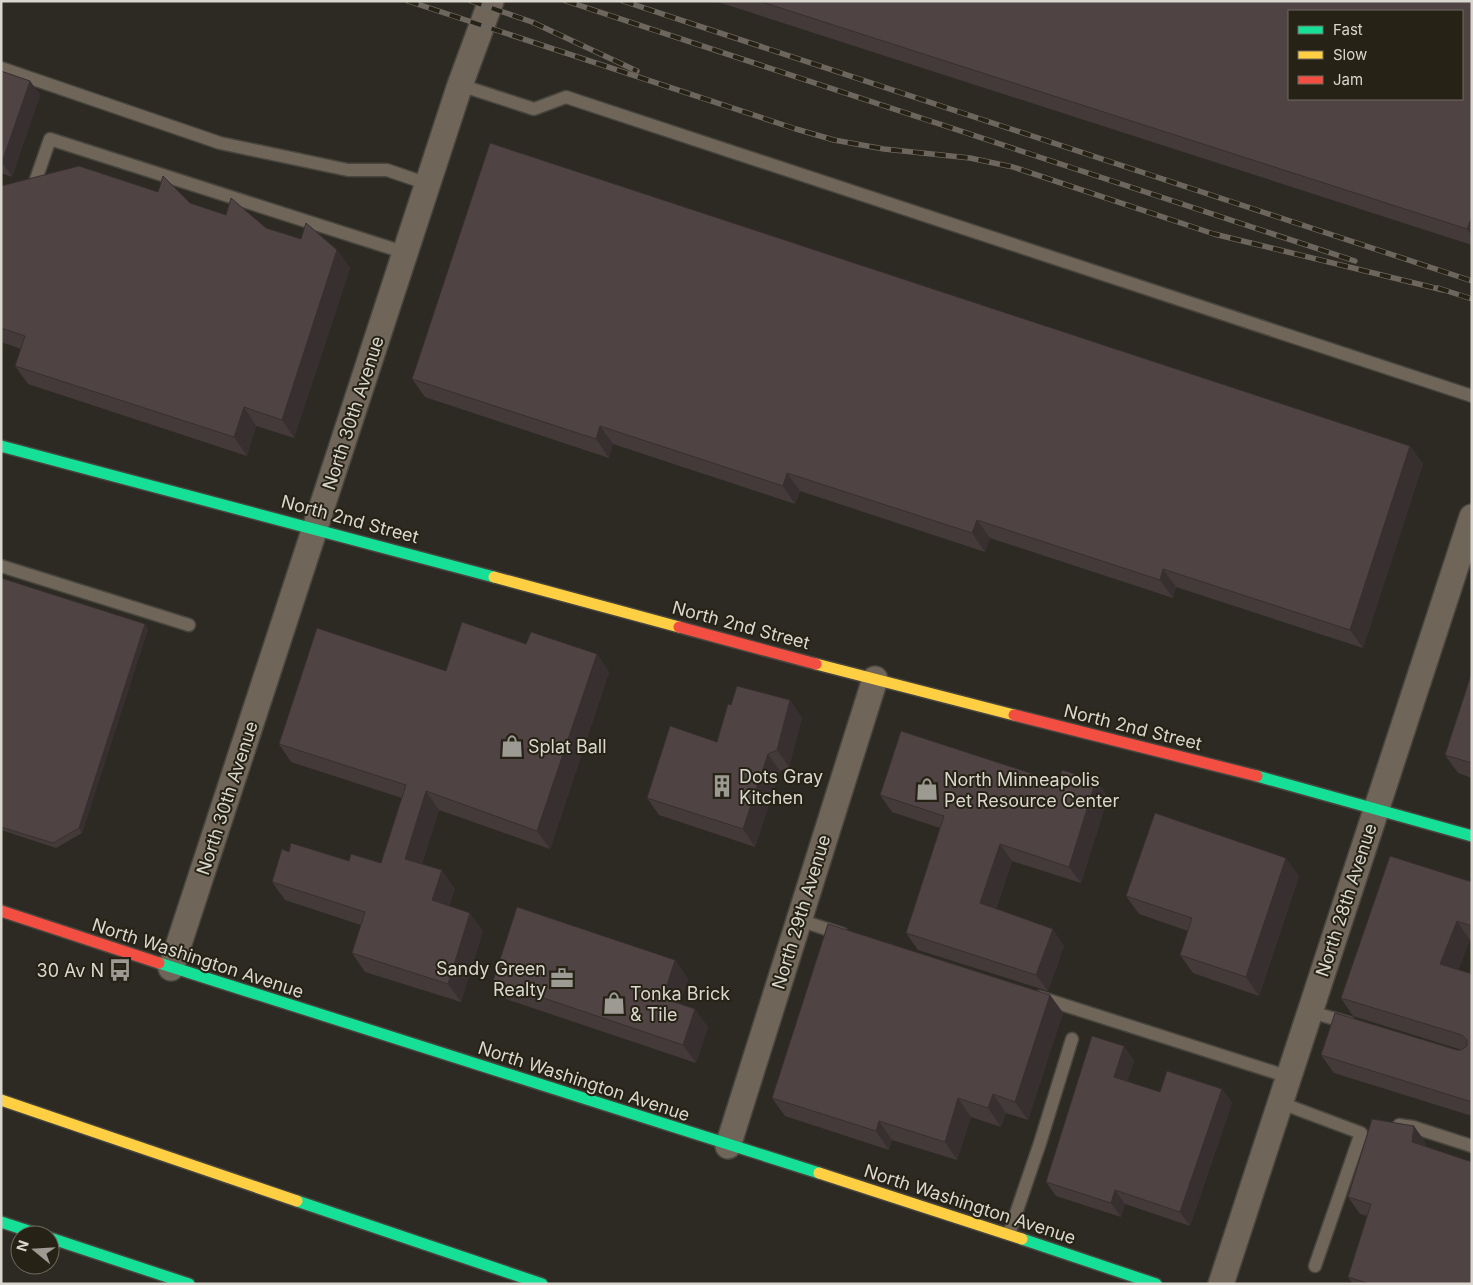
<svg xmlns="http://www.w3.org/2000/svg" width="1473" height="1285" font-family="Inter,sans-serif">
  <rect width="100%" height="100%" fill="#2c2a22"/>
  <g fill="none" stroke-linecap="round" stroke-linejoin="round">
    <defs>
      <g id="lane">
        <path d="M1,68L220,143L348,170H387L428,184"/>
        <path d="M460,85L534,109L566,97L1472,396"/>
        <path d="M1,194L33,188L50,139L406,253"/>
        <path d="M1,566L189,625"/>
        <path d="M799,920L842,934"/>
        <path d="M1039,997L1289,1077"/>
        <path d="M1311,1012L1349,1023"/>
        <path d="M1281,1103L1361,1133L1315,1266"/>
        <path d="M1399,1125L1413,1127L1472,1146"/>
        <path d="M1009,1234L1040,1143L1072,1039"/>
      </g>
      <g id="street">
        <path d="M171,968L460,85L491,1"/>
        <path d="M728,1146L875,679"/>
        <path d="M1221,1284L1472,517"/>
      </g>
      <g id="fast">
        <path d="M1,446L494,577"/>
        <path d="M1257,776L1472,836"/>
        <path d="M159,963L819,1173"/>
        <path d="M297,1201L542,1284"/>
        <path d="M1,1222L41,1235"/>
        <path d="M50,1238L189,1284"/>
        <path d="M1022,1239L1156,1284"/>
      </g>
      <g id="slow">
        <path d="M494,577L679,627"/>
        <path d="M816,664L1014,715"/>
        <path d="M1,1100L297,1201"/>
        <path d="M819,1173L1022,1239"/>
      </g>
      <g id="jam">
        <path d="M679,627L816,664"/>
        <path d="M1014,715L1257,776"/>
        <path d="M1,911L159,963"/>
      </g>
    </defs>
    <use href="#lane" stroke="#47453e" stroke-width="15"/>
    <use href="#street" stroke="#47453e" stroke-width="28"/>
    <use href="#fast" stroke="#47453e" stroke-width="14"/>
    <use href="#slow" stroke="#47453e" stroke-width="14"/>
    <use href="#jam" stroke="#47453e" stroke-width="14"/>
    <use href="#lane" stroke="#6f6558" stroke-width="12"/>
    <use href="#street" stroke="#6f6558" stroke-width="25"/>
    <use href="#fast" stroke="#16e098" stroke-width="11"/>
    <use href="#slow" stroke="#ffcf43" stroke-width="11"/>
    <use href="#jam" stroke="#f24e42" stroke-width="11"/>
    <defs>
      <g id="rail">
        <path d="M408,1L796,129L834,140L884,149L970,158L1013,167L1214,234L1443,290"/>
        <path d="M471,1L532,22L637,71"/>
        <path d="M566,1L1355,261"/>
        <path d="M623,1L1472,281"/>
        <path d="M1438,288L1472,299"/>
      </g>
    </defs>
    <use href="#rail" stroke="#6c665e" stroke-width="5.5"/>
    <use href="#rail" stroke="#262215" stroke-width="4" stroke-dasharray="11" stroke-linecap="butt"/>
  </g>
  <g fill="#453a3a">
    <path d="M715,1H1472V245Z"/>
    <path d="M1,71L30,81L40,95L12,177L1,173Z"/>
    <path d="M1,186L266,228L337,250L350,268L294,438L256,426L247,456L28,384L15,366L21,349L1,342Z"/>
    <path d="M412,379L1410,446L1423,464L1363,648L1176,587L1173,598L990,538L985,552L800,491L795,504L613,444L609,458L425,397Z"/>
    <path d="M1,578L145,624L148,629L82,833L56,848L1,830Z"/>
    <path d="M526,644L597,654L609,672L550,849L439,810L422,864L455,889L449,906L483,931L461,1002L365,972L352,953L361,925L285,900L272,882L289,852L349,861L381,863L402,798L291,762L279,744L446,671Z"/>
    <path d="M1472,672V778L1458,773L1445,755Z"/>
    <path d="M790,700L802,718L789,767L780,771L755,847L659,815L647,798L717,742L731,705Z"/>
    <path d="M1096,780L1108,797L1081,883L1012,861L996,909L1064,946L1048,991L918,950L906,933L940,828L892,812L880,795L1058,782Z"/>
    <path d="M1299,876L1259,996L1193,973L1180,955L1188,931L1139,914L1126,896Z"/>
    <path d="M1472,882V940H1470L1458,970L1472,974V1116L1334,1073L1321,1055L1461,1050H1462L1353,1016L1341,998Z"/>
    <path d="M675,960L688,979L680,1004L708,1027L696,1063L506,999L493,981Z"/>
    <path d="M1050,995L1063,1013L1028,1120L1006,1113L1001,1127L971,1117L957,1160L892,1140L889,1150L785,1116L772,1098Z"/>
    <path d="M1124,1046L1134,1061L1127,1082L1160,1092L1222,1089L1232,1103L1190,1226L1125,1204L1121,1217L1056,1196L1046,1182Z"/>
    <path d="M1426,1143V1146L1472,1284H1353L1348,1277L1367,1216L1360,1214L1348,1197Z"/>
  </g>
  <g fill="#382f30">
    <path d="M30,81L40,95L12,177L2,162Z"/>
    <path d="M1472,216V236L1467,229Z"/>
    <path d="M337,250L350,268L294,438L282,420Z"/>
    <path d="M244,407L256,426L247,456L234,437Z"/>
    <path d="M600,426L613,444L609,458L596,439Z"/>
    <path d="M1410,446L1423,464L1363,648L1350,630Z"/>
    <path d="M787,473L800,491L795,504L783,486Z"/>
    <path d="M977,520L990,538L985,552L972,533Z"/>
    <path d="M1163,569L1176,587L1173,598L1160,580Z"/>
    <path d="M145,624L148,629L82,833L79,828Z"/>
    <path d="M597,654L609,672L550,849L537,831Z"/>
    <path d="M790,700L802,718L789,767L777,750Z"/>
    <path d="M768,754L780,771L755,847L743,829Z"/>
    <path d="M1096,780L1108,797L1081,883L1069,867Z"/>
    <path d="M426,791L439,810L418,877L405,859Z"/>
    <path d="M1000,844L1012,861L992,920L980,903Z"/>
    <path d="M1286,858L1299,876L1259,996L1246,977Z"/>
    <path d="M442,870L455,889L445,919L432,900Z"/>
    <path d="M470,913L483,931L461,1002L448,984Z"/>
    <path d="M1457,921L1470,940L1453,982L1440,964Z"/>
    <path d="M1053,929L1064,946L1048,991L1036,975Z"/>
    <path d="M675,960L688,979L676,1016L663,998Z"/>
    <path d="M1050,995L1063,1013L1028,1120L1015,1102Z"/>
    <path d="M695,1009L708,1027L696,1063L683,1045Z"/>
    <path d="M1124,1046L1134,1061L1124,1092L1114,1077Z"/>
    <path d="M1222,1089L1232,1103L1190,1226L1180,1212Z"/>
    <path d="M993,1094L1006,1113L1001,1127L988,1108Z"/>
    <path d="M958,1098L971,1117L957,1160L945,1142Z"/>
    <path d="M879,1121L892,1140L889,1150L876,1131Z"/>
    <path d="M1414,1126L1426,1143L1425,1159L1412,1142Z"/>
    <path d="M1115,1190L1125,1204L1121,1217L1111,1203Z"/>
  </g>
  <g fill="#504344" stroke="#382f30" fill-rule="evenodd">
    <path d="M759,1H1472V216L1467,229ZM1289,11H1462V99H1289Z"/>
    <path d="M1,71L30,81L2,162H1Z"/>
    <path d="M490,143L1410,446L1350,630L1163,569L1160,580L977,520L972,533L787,473L783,486L600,426L596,439L412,379Z"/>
    <path d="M79,166L158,192L163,176L190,203L226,215L231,198L266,228L301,239L306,223L337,250L282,420L244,407L234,437L15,366L25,336L1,328V186Z"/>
    <path d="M1,578L145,624L79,828L53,843L1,827Z"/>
    <path d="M462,622L526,644L531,632L597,654L537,831L426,791L405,859L442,870L432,900L470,913L448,984L352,953L365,912L272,882L282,849L289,852L291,843L349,861L351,854L381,863L406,785L279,744L317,628L446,671Z"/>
    <path d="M1472,672V763L1445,755Z"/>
    <path d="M737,686L790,700L777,750L768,754L743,829L647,798L670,726L717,742L728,704L731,705Z"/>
    <path d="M901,731L1058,782L1062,770L1096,780L1069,867L1000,844L980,903L1053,929L1036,975L906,933L944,816L880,795Z"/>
    <path d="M1155,813L1286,858L1246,977L1180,955L1192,918L1126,896Z"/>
    <path d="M1390,856L1472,882V926L1457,921L1440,964L1472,974V1102L1321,1055L1335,1013L1457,1050H1461L1467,1046V1040L1462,1035L1341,998Z"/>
    <path d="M517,907L675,960L663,998L695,1009L683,1045L493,981Z"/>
    <path d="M828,924L1050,995L1015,1102L993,1094L988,1108L958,1098L945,1142L879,1121L876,1131L772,1098Z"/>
    <path d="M1092,1036L1124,1046L1114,1077L1160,1092L1167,1071L1222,1089L1180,1212L1115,1190L1111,1203L1046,1182Z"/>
    <path d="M1372,1119L1414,1126L1412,1142L1472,1162V1284H1370L1348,1277L1371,1204L1348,1197Z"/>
  </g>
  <defs>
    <symbol id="shop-bare" viewBox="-9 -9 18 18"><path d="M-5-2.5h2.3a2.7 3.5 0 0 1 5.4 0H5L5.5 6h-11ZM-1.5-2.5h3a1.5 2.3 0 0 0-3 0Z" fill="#9c9a92" stroke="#262215" stroke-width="2.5" paint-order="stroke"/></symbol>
    <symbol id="building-bare" viewBox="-9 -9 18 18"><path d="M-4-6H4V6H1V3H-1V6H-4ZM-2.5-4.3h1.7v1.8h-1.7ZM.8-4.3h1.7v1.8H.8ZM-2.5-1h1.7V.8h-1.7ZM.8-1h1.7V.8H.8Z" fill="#9c9a92" stroke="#262215" stroke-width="2.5" paint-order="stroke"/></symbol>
    <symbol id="bus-bare" viewBox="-9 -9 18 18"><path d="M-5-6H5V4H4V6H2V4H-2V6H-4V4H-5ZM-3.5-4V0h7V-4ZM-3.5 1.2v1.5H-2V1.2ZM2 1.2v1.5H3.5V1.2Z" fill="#9c9a92" stroke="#262215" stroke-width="2.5" paint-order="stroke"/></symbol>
    <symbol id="office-bare" viewBox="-9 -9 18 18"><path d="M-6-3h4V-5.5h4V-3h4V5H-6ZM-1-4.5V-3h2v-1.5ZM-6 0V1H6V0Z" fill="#9c9a92" stroke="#262215" stroke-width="2.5" paint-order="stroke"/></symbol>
  </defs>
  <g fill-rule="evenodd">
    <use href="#shop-bare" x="496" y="730" width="32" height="32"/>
    <use href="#building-bare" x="706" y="770" width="32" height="32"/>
    <use href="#shop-bare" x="911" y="773" width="32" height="32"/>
    <use href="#bus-bare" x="104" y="954" width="32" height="32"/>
    <use href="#office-bare" x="546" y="962" width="32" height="32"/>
    <use href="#shop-bare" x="598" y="987" width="32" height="32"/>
  </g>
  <g text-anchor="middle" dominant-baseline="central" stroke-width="4" stroke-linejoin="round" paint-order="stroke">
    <g font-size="18" fill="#d9d7ce" stroke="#262215">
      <text transform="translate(353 413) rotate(-72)">North 30th Avenue</text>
      <text transform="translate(350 519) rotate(15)">North 2nd Street</text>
      <text transform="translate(741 625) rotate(15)">North 2nd Street</text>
      <text transform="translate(1133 727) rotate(14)">North 2nd Street</text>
      <text transform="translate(227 798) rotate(-72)">North 30th Avenue</text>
      <text transform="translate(1346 900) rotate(-72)">North 28th Avenue</text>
      <text transform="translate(801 912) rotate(-73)">North 29th Avenue</text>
      <text transform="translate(198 958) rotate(18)">North Washington Avenue</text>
      <text transform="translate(584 1081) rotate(18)">North Washington Avenue</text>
      <text transform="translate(970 1204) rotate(18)">North Washington Avenue</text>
    </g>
    <g font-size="18" fill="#d9d7ce" stroke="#262215" text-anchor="start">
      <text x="528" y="746">Splat Ball</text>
      <text x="739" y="776">Dots Gray<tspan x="739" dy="21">Kitchen</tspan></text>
      <text x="944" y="779">North Minneapolis<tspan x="944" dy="21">Pet Resource Center</tspan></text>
      <text x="546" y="968" text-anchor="end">Sandy Green<tspan x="546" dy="21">Realty</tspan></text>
      <text x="104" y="970" text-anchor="end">30 Av N</text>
      <text x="630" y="993">Tonka Brick<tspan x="630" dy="21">&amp; Tile</tspan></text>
    </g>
  </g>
  <rect width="1473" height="1285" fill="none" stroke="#d9d7ce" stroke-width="5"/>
  <rect x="1288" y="10" width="175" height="90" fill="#262215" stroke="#6e6a5f"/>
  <rect x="1298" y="26" width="25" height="8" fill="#16e098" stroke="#6e6a5f"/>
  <text x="1333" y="35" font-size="15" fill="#d9d7ce">Fast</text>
  <rect x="1298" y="51" width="25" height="8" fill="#ffcf43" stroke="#6e6a5f"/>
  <text x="1333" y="60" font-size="15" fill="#d9d7ce">Slow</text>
  <rect x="1298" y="76" width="25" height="8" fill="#f24e42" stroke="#6e6a5f"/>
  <text x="1333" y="85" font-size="15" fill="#d9d7ce">Jam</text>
  <g transform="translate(35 1250) rotate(288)"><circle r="24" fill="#262215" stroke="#6e6a5f"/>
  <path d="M0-4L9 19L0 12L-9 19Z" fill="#9c9a92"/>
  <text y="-8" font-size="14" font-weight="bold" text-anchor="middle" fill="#d9d7ce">N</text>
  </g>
</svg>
